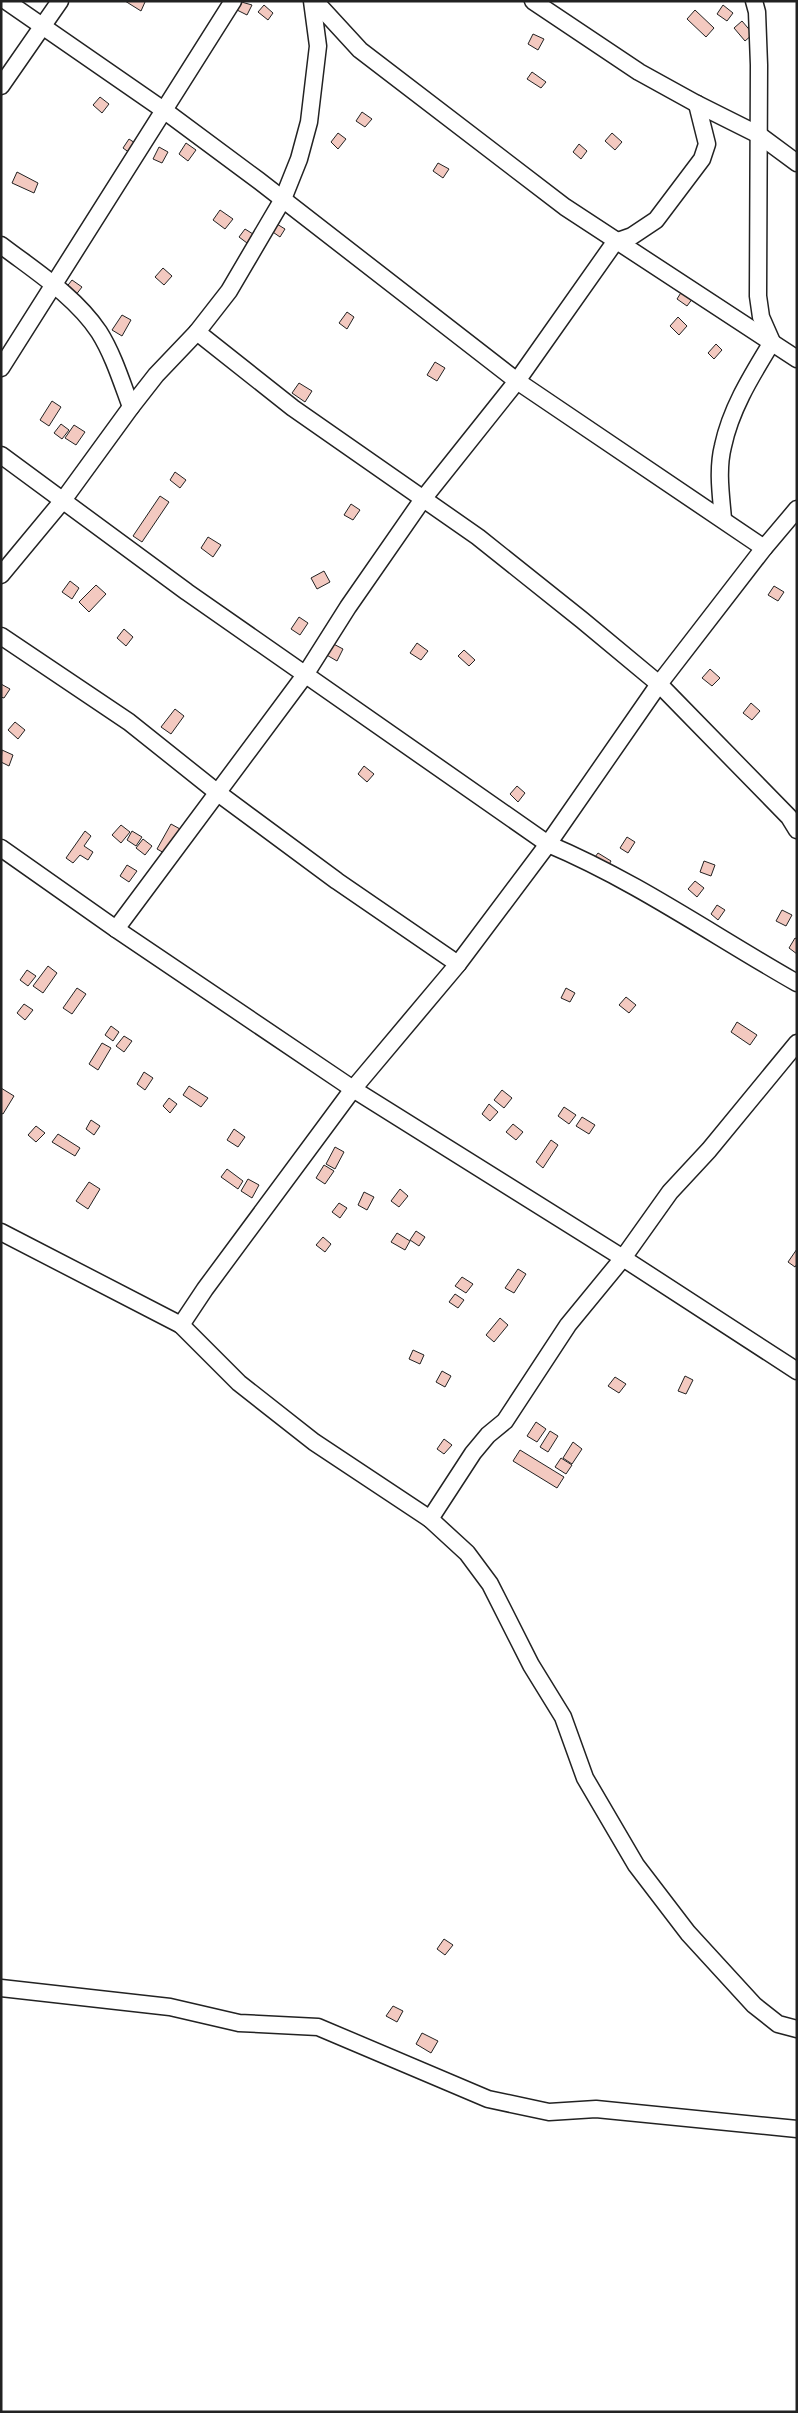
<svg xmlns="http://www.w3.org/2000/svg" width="798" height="2413" font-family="'Playfair Display',serif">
  <rect width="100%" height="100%" fill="#fff"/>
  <g fill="#f3c9c0" stroke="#222">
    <path d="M125,1H144L145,2L141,11Z"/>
    <path d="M238,1L252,5L247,15L235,9Z"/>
    <path d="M264,5L273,13L268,20L258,12Z"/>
    <path d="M723,5L733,13L727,21L717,14Z"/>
    <path d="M695,10L714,28L706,37L687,19Z"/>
    <path d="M742,21L753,34L745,41L734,28Z"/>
    <path d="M533,34L544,39L538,50L528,44Z"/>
    <path d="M532,72L546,82L541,88L527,79Z"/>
    <path d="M100,97L109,104L102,113L93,105Z"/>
    <path d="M362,112L372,119L365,127L356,121Z"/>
    <path d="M338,133L346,139L338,149L331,142Z"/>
    <path d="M612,133L622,142L615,150L605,141Z"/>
    <path d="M129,139L141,147L134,156L123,148Z"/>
    <path d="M186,143L196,150L188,161L179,154Z"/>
    <path d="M579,144L587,151L581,159L573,152Z"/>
    <path d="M159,147L168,152L162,163L153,159Z"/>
    <path d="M438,163L449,169L443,178L433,171Z"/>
    <path d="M17,172L38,183L34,193L12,183Z"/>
    <path d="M220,210L233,219L225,229L213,220Z"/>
    <path d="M272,221L285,229L280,237L267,228Z"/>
    <path d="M245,229L253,234L247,243L239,237Z"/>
    <path d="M163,268L172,276L164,285L155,277Z"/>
    <path d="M72,280L82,287L75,296L65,289Z"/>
    <path d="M682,291L693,298L687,306L677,299Z"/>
    <path d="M347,312L354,317L347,329L339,323Z"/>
    <path d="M122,315L131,320L122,336L112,330Z"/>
    <path d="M678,317L687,326L679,335L670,326Z"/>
    <path d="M716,344L722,350L714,359L708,353Z"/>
    <path d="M435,362L445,368L437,381L427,375Z"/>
    <path d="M299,383L312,391L305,402L292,393Z"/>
    <path d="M52,401L61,407L49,426L40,420Z"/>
    <path d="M61,424L69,430L62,439L54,433Z"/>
    <path d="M74,425L85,432L76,445L65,438Z"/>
    <path d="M175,472L186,480L180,488L170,480Z"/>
    <path d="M160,496L169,502L142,542L133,536Z"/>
    <path d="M351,504L360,510L353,520L344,515Z"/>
    <path d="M208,537L221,545L213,557L201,548Z"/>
    <path d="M324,571L330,582L317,589L311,578Z"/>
    <path d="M70,581L79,588L72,599L62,592Z"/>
    <path d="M96,585L106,594L89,612L79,602Z"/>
    <path d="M774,586L784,592L778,601L768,595Z"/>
    <path d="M299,617L308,623L300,635L291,629Z"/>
    <path d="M124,629L133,637L126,646L117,638Z"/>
    <path d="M324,639L343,649L337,661L318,650Z"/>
    <path d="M417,643L428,651L421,660L410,653Z"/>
    <path d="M464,650L475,660L469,666L458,656Z"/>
    <path d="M710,669L720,678L712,686L702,678Z"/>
    <path d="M1,684L10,689L4,698L1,697Z"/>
    <path d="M751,703L760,711L752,720L743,713Z"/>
    <path d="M175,709L184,716L171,734L161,727Z"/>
    <path d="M15,722L25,730L18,739L8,730Z"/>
    <path d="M2,750L13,755L9,766L1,762Z"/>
    <path d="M364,766L374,774L367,782L358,774Z"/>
    <path d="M517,786L525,793L518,802L510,794Z"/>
    <path d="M171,824L180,829L166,854L157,849Z"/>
    <path d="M121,825L130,832L121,843L112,835Z"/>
    <path d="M85,831L91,836L84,846L93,852L88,860L80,855L73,863L66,858Z"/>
    <path d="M132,831L142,837L136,846L127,840Z"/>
    <path d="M627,837L635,842L628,853L620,848Z"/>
    <path d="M143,839L152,846L145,855L136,848Z"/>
    <path d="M598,853L611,861L606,870L592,861Z"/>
    <path d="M704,861L715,865L711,876L700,872Z"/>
    <path d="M127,865L137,871L129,882L120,876Z"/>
    <path d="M695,881L704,888L697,897L688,889Z"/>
    <path d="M717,905L725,910L718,920L711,914Z"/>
    <path d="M782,910L792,915L786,926L776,921Z"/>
    <path d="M795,938L797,939V954L789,948Z"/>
    <path d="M48,966L57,973L43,993L33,986Z"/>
    <path d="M27,970L36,976L28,986L20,980Z"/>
    <path d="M77,988L86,994L72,1014L63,1008Z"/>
    <path d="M566,988L575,993L570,1002L561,998Z"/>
    <path d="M626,997L636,1005L629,1013L619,1005Z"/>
    <path d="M24,1004L33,1010L25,1020L17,1013Z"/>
    <path d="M737,1022L757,1035L750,1045L731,1032Z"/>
    <path d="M111,1026L119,1032L113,1041L105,1035Z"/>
    <path d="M124,1036L132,1041L124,1052L116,1046Z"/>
    <path d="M102,1043L111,1048L98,1070L89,1064Z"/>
    <path d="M144,1072L153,1078L145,1090L137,1084Z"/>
    <path d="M189,1086L208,1098L201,1107L183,1095Z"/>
    <path d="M1,1088L14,1096L3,1114L1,1113Z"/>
    <path d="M502,1090L512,1098L504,1108L494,1100Z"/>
    <path d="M169,1098L177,1104L170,1113L163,1106Z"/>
    <path d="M489,1104L498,1112L490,1121L482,1114Z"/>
    <path d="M564,1107L576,1115L569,1124L558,1116Z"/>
    <path d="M582,1117L595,1125L589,1134L576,1126Z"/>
    <path d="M91,1120L100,1126L94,1135L86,1129Z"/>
    <path d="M513,1124L523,1132L516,1140L506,1132Z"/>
    <path d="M36,1126L45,1133L36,1142L28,1135Z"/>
    <path d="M234,1129L245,1137L238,1147L227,1140Z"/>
    <path d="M58,1134L80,1148L75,1156L52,1142Z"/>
    <path d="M551,1140L558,1145L543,1168L536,1162Z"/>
    <path d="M335,1147L344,1152L335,1169L326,1164Z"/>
    <path d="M324,1165L334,1171L325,1184L316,1178Z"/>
    <path d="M227,1169L243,1181L238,1189L221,1177Z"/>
    <path d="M248,1179L259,1185L252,1198L241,1191Z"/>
    <path d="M89,1182L100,1189L88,1209L76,1201Z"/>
    <path d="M400,1189L408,1196L399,1207L391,1201Z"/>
    <path d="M364,1192L374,1197L367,1210L358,1205Z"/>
    <path d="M339,1203L347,1208L340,1218L332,1212Z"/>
    <path d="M416,1231L425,1237L419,1246L410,1240Z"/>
    <path d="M397,1233L410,1241L405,1250L391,1242Z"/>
    <path d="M323,1237L331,1244L325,1252L316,1245Z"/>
    <path d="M797,1249V1264L795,1267L788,1262Z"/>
    <path d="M518,1269L526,1274L514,1293L505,1288Z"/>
    <path d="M462,1277L473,1284L466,1293L455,1286Z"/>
    <path d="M455,1294L464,1300L458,1308L449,1302Z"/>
    <path d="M500,1318L508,1325L494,1342L486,1335Z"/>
    <path d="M413,1350L424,1355L420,1364L409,1359Z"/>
    <path d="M442,1371L451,1376L445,1387L436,1382Z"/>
    <path d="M685,1376L693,1380L686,1394L678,1391Z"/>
    <path d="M615,1377L626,1384L619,1393L608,1386Z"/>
    <path d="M536,1422L546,1429L537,1442L527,1436Z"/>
    <path d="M550,1431L558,1436L548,1452L540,1447Z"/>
    <path d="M444,1439L452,1445L444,1454L437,1449Z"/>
    <path d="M573,1442L582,1449L572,1464L563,1458Z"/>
    <path d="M520,1450L564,1477L557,1488L513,1461Z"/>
    <path d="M561,1458L572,1465L566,1474L555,1467Z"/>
    <path d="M444,1939L453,1945L445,1955L437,1949Z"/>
    <path d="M393,2006L403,2011L397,2022L386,2016Z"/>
    <path d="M422,2033L438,2041L431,2053L416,2044Z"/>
  </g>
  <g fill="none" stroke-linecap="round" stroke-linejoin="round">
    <defs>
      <g id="street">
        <path d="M6,1L165,111L258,180L517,381L764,548"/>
        <path d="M315,1L360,50L565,207L797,359"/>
        <path d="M533,1L639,72L697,104L759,135L797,163"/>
        <path d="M1,86L60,1"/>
        <path d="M1,245C35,271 75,296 99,332C113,354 122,383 131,407"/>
        <path d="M197,332L293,408L478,537L582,620L659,684L789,817L797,830"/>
        <path d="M1,368L233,1"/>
        <path d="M1,455L187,592L548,844C636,881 714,936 797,983"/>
        <path d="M723,519C721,495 717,470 723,446C731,408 752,375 772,342L761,317L758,296L759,65L757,12L754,1"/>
        <path d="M1,575L64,499L131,407L156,375L197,332L229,291L283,199L299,159L309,122L318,46L312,1"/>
        <path d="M1,636L129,722L218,793L337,881L458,964"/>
        <path d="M1,848L116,929L353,1089L623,1258L797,1371"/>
        <path d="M116,929L305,675L348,607L423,499L517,381L615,242L632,236L656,220L702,159L707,144L697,104"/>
        <path d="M1,1232L181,1325L205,1289L353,1089L458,964L548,844L659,684L764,548L797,509"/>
        <path d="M181,1325L239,1383L314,1442L430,1519L467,1553L490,1584L531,1665L563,1717L585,1778L636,1865L688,1933L754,2005L778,2024L797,2029"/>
        <path d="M430,1519L473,1453L488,1435L505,1421L568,1325L623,1258L670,1192L709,1150L797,1043"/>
        <path d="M1,1988L170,2007L239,2023L318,2027L488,2099L549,2112L596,2109L797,2129"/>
      </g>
    </defs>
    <use href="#street" stroke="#222" stroke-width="19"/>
    <use href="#street" stroke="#fff" stroke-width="16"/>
  </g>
  <rect width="798" height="2413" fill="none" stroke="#222222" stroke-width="5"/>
</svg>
